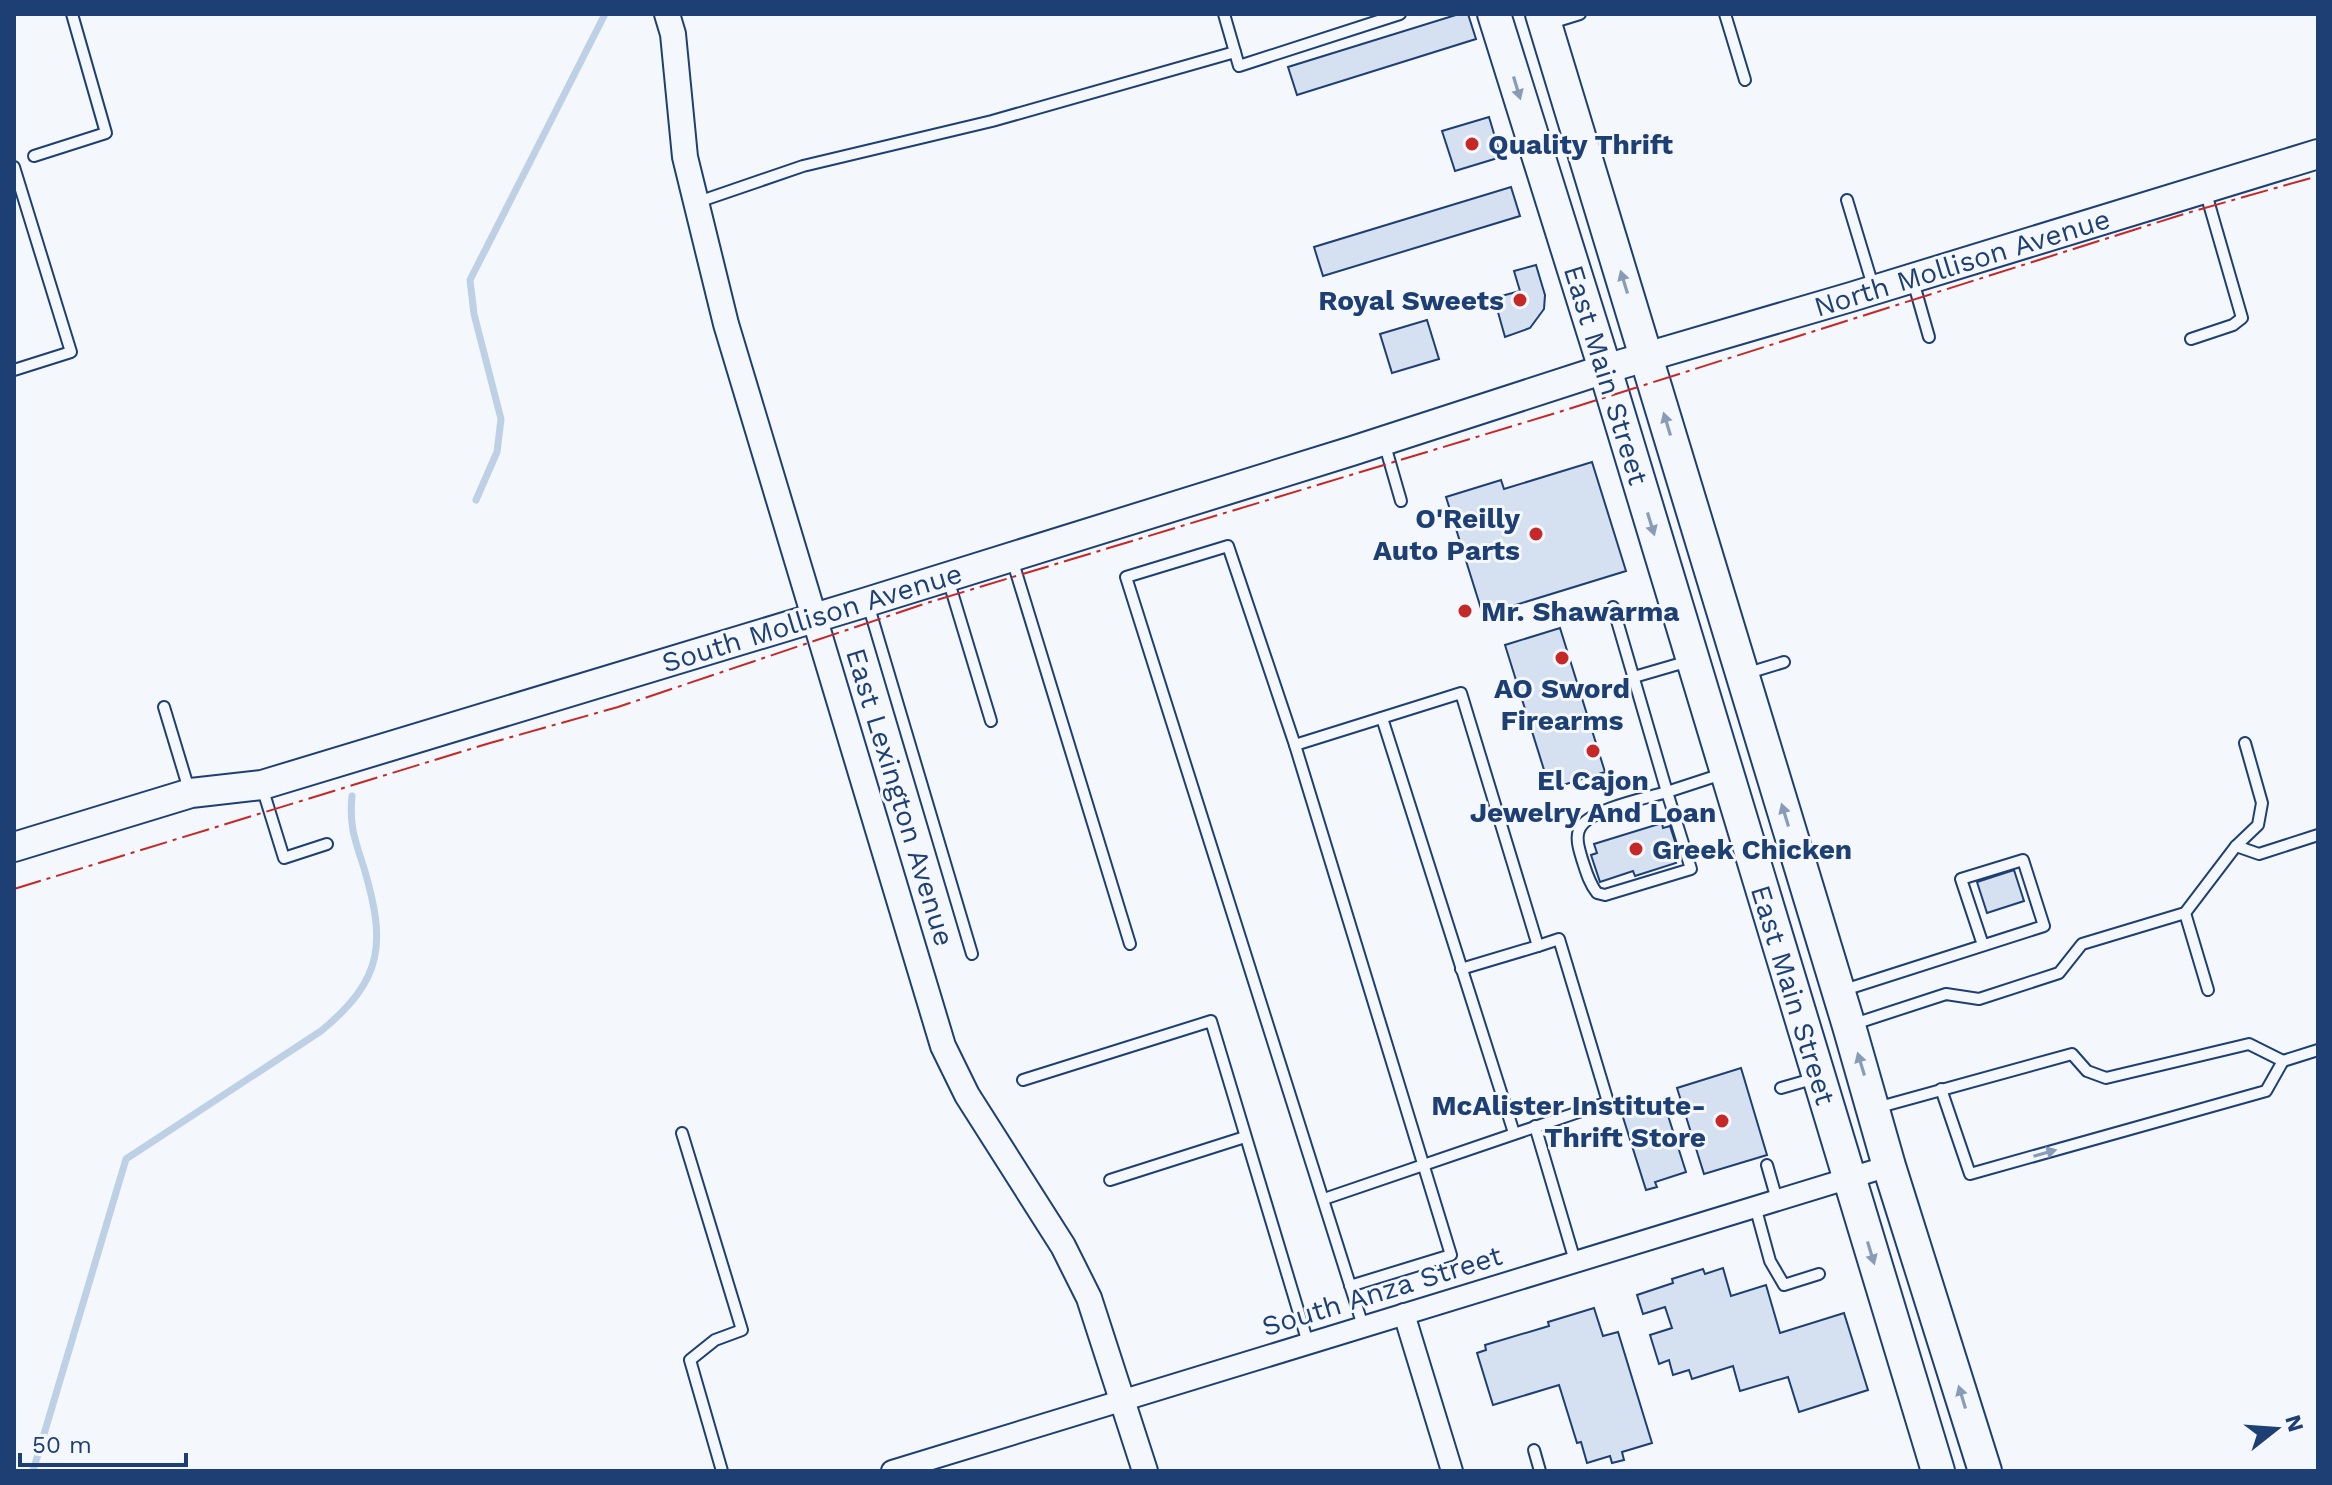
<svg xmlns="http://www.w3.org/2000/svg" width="2332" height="1485" font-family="'Work Sans',sans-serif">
  <rect width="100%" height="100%" fill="#f4f7fb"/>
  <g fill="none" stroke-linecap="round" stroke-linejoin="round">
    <g stroke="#bed0e5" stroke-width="7">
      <path d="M476,500L497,452L501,419L474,314L470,280L605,14"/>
      <path d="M33,1471L126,1159L321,1031C384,979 386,943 364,868C355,840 349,826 352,796"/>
    </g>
  </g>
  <g fill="#d5e0f0" stroke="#1d3f73" stroke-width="2">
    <path d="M1459,14H1468L1476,39L1297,95L1288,67Z"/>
    <path d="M1489,117L1501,157L1455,171L1442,131Z"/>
    <path d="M1511,187L1520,216L1323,276L1314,247Z"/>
    <path d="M1536,265L1545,295L1544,309L1530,328L1505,337L1494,298L1520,291L1514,271Z"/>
    <path d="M1427,320L1439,359L1392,373L1380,334Z"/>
    <path d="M1592,462L1626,571L1483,615L1446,497L1501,480L1504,489Z"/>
    <path d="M1560,628L1605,772L1550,789L1505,645Z"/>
    <path d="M1662,823L1663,828L1670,826L1680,857L1674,859L1676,863L1635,876L1633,871L1600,882L1591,855L1597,853L1594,844Z"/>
    <path d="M2014,870L2024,901L1987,913L1977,882Z"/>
    <path d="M1741,1068L1767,1155L1704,1174L1677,1088Z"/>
    <path d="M1664,1103L1686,1172L1655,1182L1657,1187L1646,1190L1621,1111L1633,1108L1634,1113Z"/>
    <path d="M1723,1268L1731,1296L1766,1285L1780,1333L1844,1313L1868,1390L1799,1412L1788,1377L1740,1391L1733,1366L1692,1379L1689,1370L1673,1375L1669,1360L1659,1364L1650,1335L1672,1328L1665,1307L1643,1314L1637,1295L1673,1283L1672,1279L1703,1269L1705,1274Z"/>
    <path d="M1594,1308L1603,1336L1618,1332L1652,1443L1622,1452L1624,1460L1612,1463L1610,1456L1587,1463L1581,1442L1577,1443L1559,1385L1493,1405L1477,1353L1486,1350L1485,1345L1549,1326L1548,1322Z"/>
  </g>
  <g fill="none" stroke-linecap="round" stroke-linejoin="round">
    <defs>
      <g id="service">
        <path d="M1224,14L1239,66L1400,14"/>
        <path d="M1725,14L1745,80"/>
        <path d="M1551,23L1580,14"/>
        <path d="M34,156L106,133L72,14"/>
        <path d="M14,167L71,352L14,370"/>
        <path d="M1847,200L1873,286"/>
        <path d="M698,202L803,166L992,121L1235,52"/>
        <path d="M1913,281L1929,337"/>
        <path d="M2191,339L2233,325L2242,318L2205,190"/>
        <path d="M1384,442L1401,501"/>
        <path d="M1012,559L1130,944"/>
        <path d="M948,579L991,721"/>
        <path d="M868,604L972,954"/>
        <path d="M1613,607L1667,792L1722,774"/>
        <path d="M1748,673L1784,662"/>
        <path d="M1634,677L1689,661"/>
        <path d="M164,707L190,793"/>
        <path d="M1382,718L1514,1133"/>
        <path d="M1295,745L1461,693L1538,946L1559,939L1608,1102L1324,1199"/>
        <path d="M262,787L284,858L327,844"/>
        <path d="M1667,792L1691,869L1605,895L1597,893C1589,883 1586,871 1582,859C1579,849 1575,837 1580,828C1590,809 1647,798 1667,792Z"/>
        <path d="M2236,846L2259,854L2318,835"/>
        <path d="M2185,913L2208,990"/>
        <path d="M1461,969L1538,946"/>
        <path d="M1841,991L2044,926L2023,860L1961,879L1983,945"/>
        <path d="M1851,1025L1946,994L1979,999L2059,973L2082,944L2185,913L2236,846L2258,825L2262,803L2245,743"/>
        <path d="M1023,1080L1211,1021L1308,1343"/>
        <path d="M1781,1088L1816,1078"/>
        <path d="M1941,1089L1970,1174L2266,1091L2283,1061L2318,1050"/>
        <path d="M1876,1108L2072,1054L2087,1071L2106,1078L2249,1044L2283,1061"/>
        <path d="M1535,1126L1575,1261"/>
        <path d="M682,1133L742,1330L715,1340L690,1360L722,1471"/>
        <path d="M1767,1165L1777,1200"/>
        <path d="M1110,1180L1245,1137"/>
        <path d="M1755,1206L1770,1261L1784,1285L1819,1274"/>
        <path d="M1350,1286L1451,1255L1295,745L1228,546L1126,577L1363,1326"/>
        <path d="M1534,1450L1540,1471"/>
      </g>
      <g id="minor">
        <path d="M1404,1314L1452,1471"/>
        <path d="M892,1471L1889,1166"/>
      </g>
      <path id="tertiary" d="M667,14L673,34L685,157L726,324L943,1046L967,1095L1063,1246L1089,1298L1145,1471"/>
      <path id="secondary" d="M14,847L191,793L262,785L867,602L1352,451L1605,369L1851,297L2318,154"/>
      <g id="primary">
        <path d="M1494,14L1605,369L1938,1471"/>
        <path d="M1542,14L1849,1026L1889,1166L1985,1471"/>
      </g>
    </defs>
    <use href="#service" stroke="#1d3f73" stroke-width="14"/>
    <use href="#minor" stroke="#1d3f73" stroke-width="24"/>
    <use href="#tertiary" stroke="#1d3f73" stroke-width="28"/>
    <use href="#secondary" stroke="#1d3f73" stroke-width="32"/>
    <use href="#primary" stroke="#1d3f73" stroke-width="36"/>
    <use href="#service" stroke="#f4f7fb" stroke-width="10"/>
    <use href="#minor" stroke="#f4f7fb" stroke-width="20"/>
    <use href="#tertiary" stroke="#f4f7fb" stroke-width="24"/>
    <use href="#secondary" stroke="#f4f7fb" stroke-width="28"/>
    <use href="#primary" stroke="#f4f7fb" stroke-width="32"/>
    <path stroke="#c62828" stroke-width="2" stroke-dasharray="28 6 4 6" stroke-linecap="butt" d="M14,889L490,743L618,707L930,602L1556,413L2187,213L2318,176"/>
  </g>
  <defs><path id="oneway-solid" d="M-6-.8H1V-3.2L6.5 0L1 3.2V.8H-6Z" transform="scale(2)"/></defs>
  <g fill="#889bb7">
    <use href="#oneway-solid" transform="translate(1517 88) rotate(73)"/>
    <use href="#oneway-solid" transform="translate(1624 282) rotate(-107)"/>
    <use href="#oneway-solid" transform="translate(1667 424) rotate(-107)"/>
    <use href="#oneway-solid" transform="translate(1651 524) rotate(73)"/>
    <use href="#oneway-solid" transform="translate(1785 815) rotate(-107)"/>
    <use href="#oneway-solid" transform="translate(1861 1064) rotate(-107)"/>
    <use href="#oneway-solid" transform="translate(2045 1153) rotate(-16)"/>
    <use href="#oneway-solid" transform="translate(1871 1253) rotate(73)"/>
    <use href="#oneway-solid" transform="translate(1962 1397) rotate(-107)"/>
  </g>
  <g fill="#c62828" stroke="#f4f7fb" stroke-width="3">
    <circle cx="1472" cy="144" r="8"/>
    <circle cx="1520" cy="300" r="8"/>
    <circle cx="1536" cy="534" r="8"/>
    <circle cx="1465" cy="611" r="8"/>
    <circle cx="1562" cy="658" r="8"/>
    <circle cx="1593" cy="751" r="8"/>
    <circle cx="1636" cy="849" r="8"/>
    <circle cx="1722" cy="1121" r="8"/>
  </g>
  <g text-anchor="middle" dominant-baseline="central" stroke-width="6" stroke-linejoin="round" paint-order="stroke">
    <g font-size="28" font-weight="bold" fill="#1d3f73" stroke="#f4f7fb" text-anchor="start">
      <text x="1488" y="144">Quality Thrift</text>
      <text x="1504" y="300" text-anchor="end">Royal Sweets</text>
      <text x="1520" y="518" text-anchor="end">O'Reilly<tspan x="1520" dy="32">Auto Parts</tspan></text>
      <text x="1481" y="611">Mr. Shawarma</text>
      <text x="1562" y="688" text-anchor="middle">AO Sword<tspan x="1562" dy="32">Firearms</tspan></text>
      <text x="1593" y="780" text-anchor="middle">El Cajon<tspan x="1593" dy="32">Jewelry And Loan</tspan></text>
      <text x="1652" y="849">Greek Chicken</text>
      <text x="1706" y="1105" text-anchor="end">McAlister Institute-<tspan x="1706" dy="32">Thrift Store</tspan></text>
    </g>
    <g font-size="28" fill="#1d3f73" stroke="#f4f7fb">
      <text transform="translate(1962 263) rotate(-17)">North Mollison Avenue</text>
      <text transform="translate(1606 375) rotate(73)">East Main Street</text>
      <text transform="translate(812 618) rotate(-17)">South Mollison Avenue</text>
      <text transform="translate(900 797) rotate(73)">East Lexington Avenue</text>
      <text transform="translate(1793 995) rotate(73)">East Main Street</text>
      <text transform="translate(1382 1291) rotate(-17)">South Anza Street</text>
    </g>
  </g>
  <rect width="2332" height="1485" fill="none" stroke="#1d3f73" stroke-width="32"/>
  <g transform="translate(2276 1429) rotate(73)" stroke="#f4f7fb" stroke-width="6" paint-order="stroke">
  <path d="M0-6L14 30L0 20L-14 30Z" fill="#1d3f73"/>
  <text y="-12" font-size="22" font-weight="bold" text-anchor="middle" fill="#1d3f73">N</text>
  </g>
  <path d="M20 1453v12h166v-12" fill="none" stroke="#1d3f73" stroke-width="4"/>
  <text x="32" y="1453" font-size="24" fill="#1d3f73" stroke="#f4f7fb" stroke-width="6" paint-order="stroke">50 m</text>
</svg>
